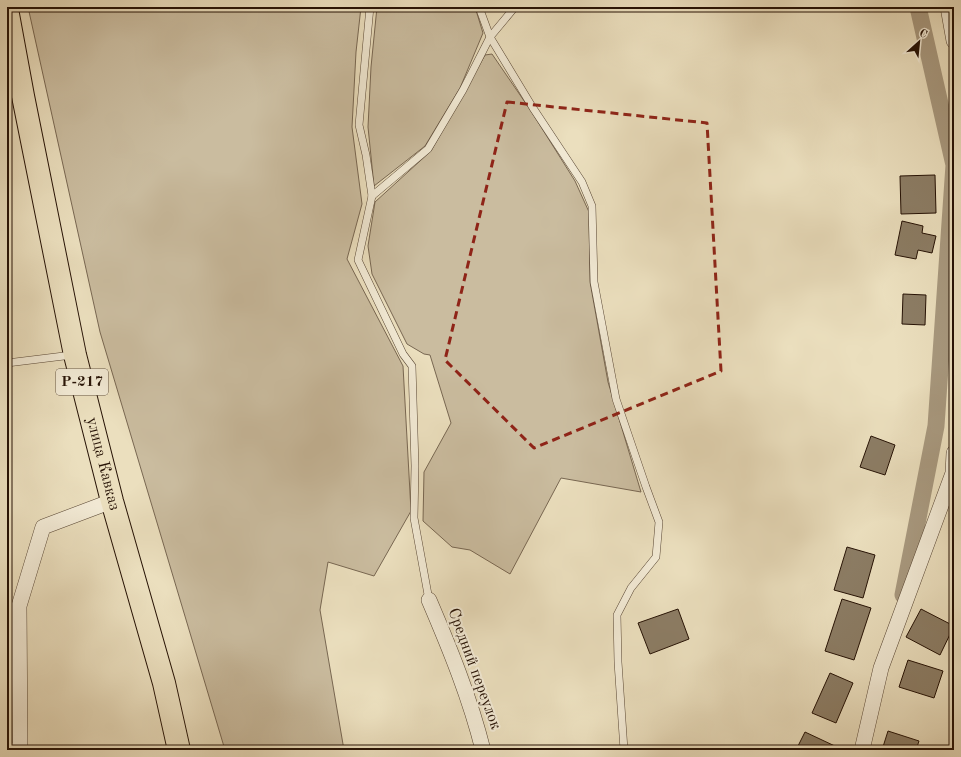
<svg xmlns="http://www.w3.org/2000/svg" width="961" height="757" font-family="'Old Standard TT',serif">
  <rect width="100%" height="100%" fill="#ebdfbe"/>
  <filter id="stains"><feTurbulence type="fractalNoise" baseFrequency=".005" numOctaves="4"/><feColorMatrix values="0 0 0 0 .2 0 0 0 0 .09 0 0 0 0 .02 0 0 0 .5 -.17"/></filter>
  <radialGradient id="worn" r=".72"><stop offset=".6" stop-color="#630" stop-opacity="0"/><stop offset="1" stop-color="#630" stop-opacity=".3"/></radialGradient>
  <g fill="#cabc9f" stroke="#786752">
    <path d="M28,7H361L356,52L352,127L362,204L347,259L403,366L411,511L374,576L328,562L320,610L344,750H225L100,332Z"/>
    <path d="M377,7H475L483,33L460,88L425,146L374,186L368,127L371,67Z"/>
    <path d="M492,54L531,111L575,181L589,212L590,282L608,382L641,492L561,478L510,574L470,550L452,547L423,521L424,472L451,423L430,355L424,354L407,344L372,274L368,246L375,202L431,151L485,55Z"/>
  </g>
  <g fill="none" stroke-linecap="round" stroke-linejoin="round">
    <path stroke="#a8997f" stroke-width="17" d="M903,595L936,426L954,165L918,7"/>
  </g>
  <g fill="#8c7d65" stroke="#261205">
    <path d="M935,175L936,213L901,214L900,176Z"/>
    <path d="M902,221L923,226L922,233L936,236L932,253L918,250L916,259L895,255Z"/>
    <path d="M903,294L926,295L925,325L902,324Z"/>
    <path d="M871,436L895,445L885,475L860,467Z"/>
    <path d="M847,547L875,555L863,598L834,590Z"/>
    <path d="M842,599L871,608L854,660L825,651Z"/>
    <path d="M678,609L689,639L650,654L638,623Z"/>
    <path d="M921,609L954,626L940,655L906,637Z"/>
    <path d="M908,660L943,671L934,698L899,687Z"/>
    <path d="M830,673L853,683L836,723L812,713Z"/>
    <path d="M888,731L919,741L916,750H882Z"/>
    <path d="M805,732L837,747L835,750H796Z"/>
  </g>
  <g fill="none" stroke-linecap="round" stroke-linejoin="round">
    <defs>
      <g id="service">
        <path d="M370,7L359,125L366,155L372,196L358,260L403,354L412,366L415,466L414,518L429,600"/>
        <path d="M479,7L490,37L533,108L582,182L592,206L594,282L616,399L646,487L659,522L656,557L631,588L617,615L618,662L624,750"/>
        <path d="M372,196L428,149L463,90L490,37L515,7"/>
        <path d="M7,363L72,355"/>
        <path d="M7,745L19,750"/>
      </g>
      <g id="minor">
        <path d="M948,7L954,41"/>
        <path d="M429,600C450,649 470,698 483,750"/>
        <path d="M20,750L19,606L43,527L112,501"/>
        <path d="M862,750L881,668L953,473L954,453"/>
      </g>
      <g id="trunk">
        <path id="s1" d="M7,9L23,96L75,355L112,501L164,683L179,750"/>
      </g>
    </defs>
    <use href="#service" stroke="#574533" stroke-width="8"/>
    <use href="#minor" stroke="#574533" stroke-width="16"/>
    <use href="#trunk" stroke="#261205" stroke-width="24"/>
    <use href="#service" stroke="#f2ead5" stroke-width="7"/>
    <use href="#minor" stroke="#f2ead5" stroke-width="15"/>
    <use href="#trunk" stroke="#ebdfbe" stroke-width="22"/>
  </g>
  <path fill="none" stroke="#8f2418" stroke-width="3" stroke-dasharray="8 5" stroke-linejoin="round" d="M507,102L707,123L721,371L534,448L445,360Z"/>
  <g text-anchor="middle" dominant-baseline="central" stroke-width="4" stroke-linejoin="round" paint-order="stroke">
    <rect fill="#f2ead5" stroke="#635343" stroke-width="1" x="56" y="369" width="52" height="26" rx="3"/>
    <g font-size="15" font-weight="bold" fill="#261205">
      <text x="82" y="382">Р-217</text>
    </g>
    <g font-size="16" fill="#261205" stroke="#f2ead5">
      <text stroke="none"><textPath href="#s1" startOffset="465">улица Кавказ</textPath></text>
      <text transform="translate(474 669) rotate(70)">Средний переулок</text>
    </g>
  </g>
  <rect width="961" height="757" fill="none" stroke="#ebdfbe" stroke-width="24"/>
  <rect x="8" y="8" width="945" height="741" fill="none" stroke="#261205" stroke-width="2"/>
  <rect x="12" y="12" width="937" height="733" fill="none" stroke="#261205"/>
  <g transform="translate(919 42) rotate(27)" stroke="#f2ead5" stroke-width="3" paint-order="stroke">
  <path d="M0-3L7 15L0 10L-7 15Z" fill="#261205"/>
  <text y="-6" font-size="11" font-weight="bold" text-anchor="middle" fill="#261205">С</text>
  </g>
  <rect width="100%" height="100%" filter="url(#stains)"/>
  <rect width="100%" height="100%" fill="url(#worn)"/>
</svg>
